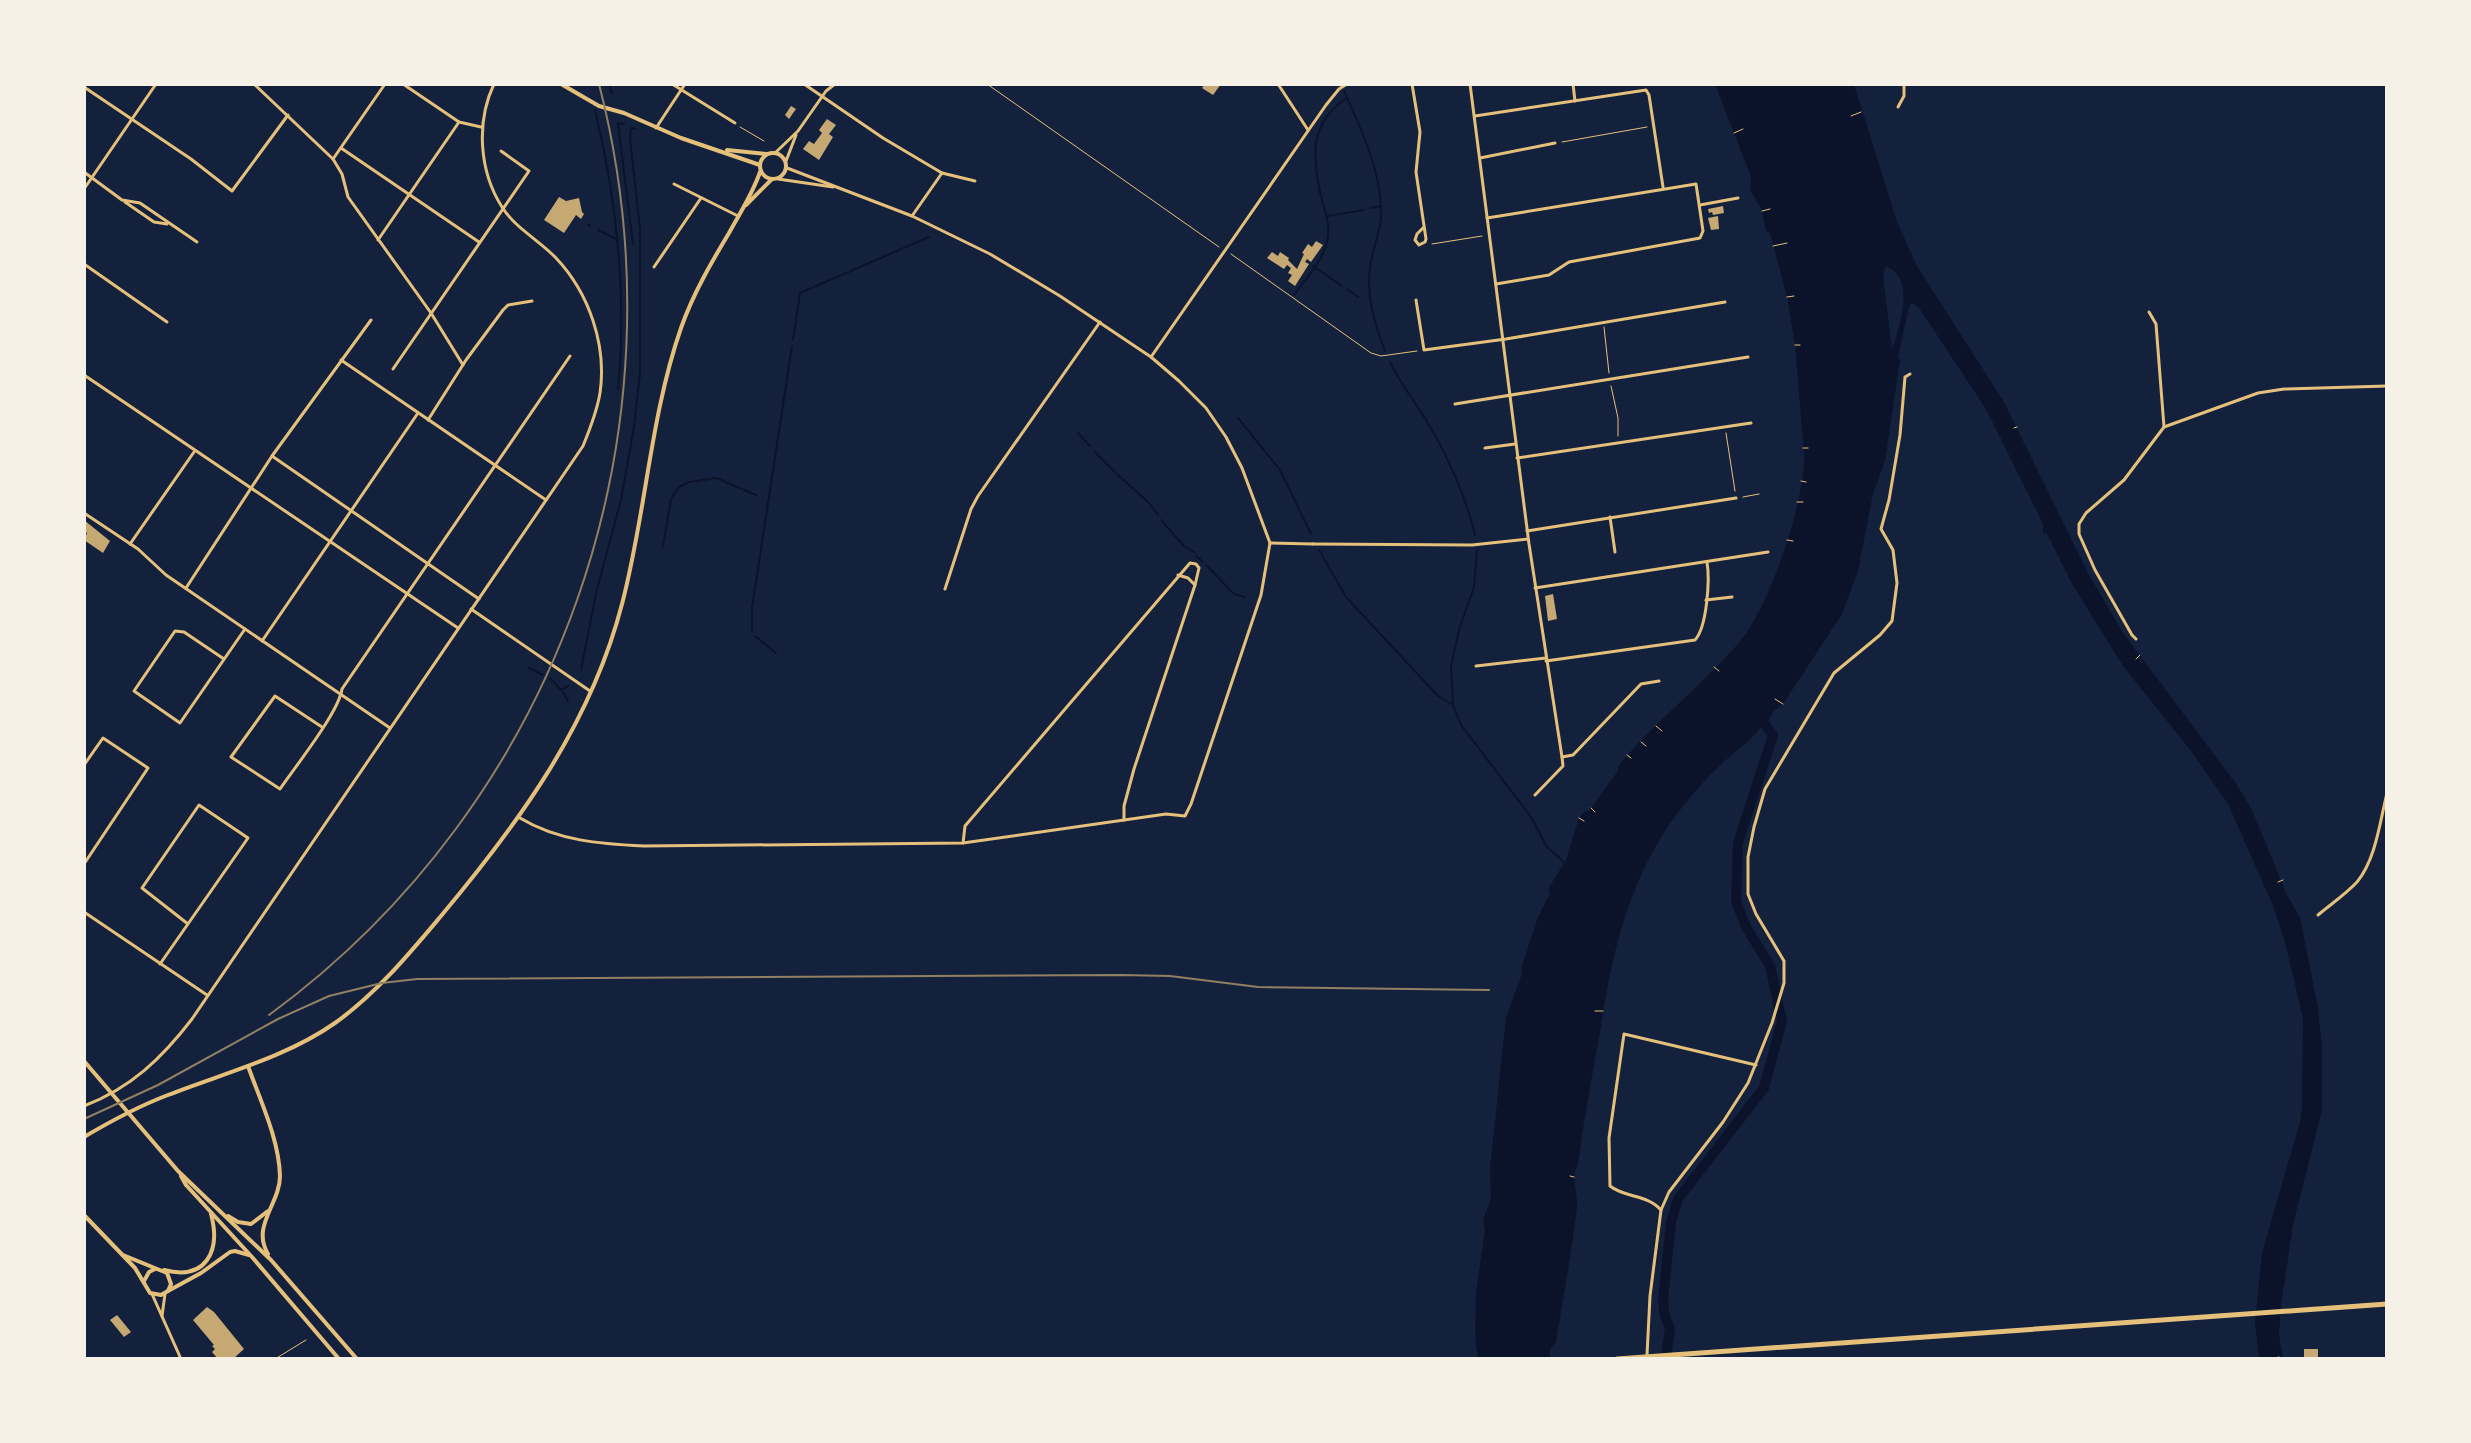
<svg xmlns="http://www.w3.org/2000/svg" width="2471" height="1443" font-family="'Work Sans',sans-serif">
  <rect width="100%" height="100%" fill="#14213d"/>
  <path fill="#0b132b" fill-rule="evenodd" d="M1715,84H1854L1897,222L1917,266L2004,402L2088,573L2123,633L2237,785L2252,810L2287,895L2300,917L2318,1008L2322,1047V1110L2293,1225L2281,1306L2279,1335L2283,1359H2259L2255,1323L2262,1253L2300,1122L2302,1106L2303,1019L2285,942L2274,908L2228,804L2191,751L2123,666L2071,582L2047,534L2043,533V524L1986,409L1919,308L1912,303L1909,307L1898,357L1900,360L1885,461L1873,494L1858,571L1842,614L1783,704L1773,712L1766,726L1761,727C1752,740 1738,749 1726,760C1705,779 1685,802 1669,825C1629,885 1613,949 1602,1020C1594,1068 1584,1116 1578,1165C1570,1177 1578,1192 1577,1206C1572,1252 1563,1297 1556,1342L1550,1350V1359H1478L1475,1335L1476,1292L1485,1230L1483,1219L1491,1199L1490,1168L1506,1017L1522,974V965L1538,917L1550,893L1548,889L1566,860L1579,818L1584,812L1589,811L1618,771V766C1655,722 1700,687 1738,644C1769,608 1805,503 1804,455L1795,345L1787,297L1770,233L1766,231L1762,211L1750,189L1751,177ZM1886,266C1917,279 1899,327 1892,350L1883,275Z"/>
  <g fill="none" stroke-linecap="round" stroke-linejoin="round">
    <g stroke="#0b132b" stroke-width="2">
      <path d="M610,86L612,94"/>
      <path d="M1344,91C1361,129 1379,166 1381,208C1383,227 1372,248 1370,268C1366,296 1375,325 1385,351"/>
      <path d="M595,110C617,201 627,295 618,389"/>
      <path d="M624,124L618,123L633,244"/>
      <path d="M1370,208L1380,206"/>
      <path d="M1327,216L1364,210"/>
      <path d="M588,225L590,226"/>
      <path d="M598,230L618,240"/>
      <path d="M1313,266L1342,286"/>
      <path d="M1347,289L1358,297"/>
      <path d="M1294,295C1305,280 1323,260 1327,242C1332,223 1322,206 1319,187C1312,150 1312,123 1345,99"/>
      <path d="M793,340L800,293L929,237"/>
      <path d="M1390,362C1400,383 1414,400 1426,420C1446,452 1467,499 1475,535"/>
      <path d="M1238,418L1280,470L1311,534"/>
      <path d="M1078,433L1090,446"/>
      <path d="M1095,452L1116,473"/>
      <path d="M1118,475L1148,502L1158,515"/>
      <path d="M1161,520L1184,546L1194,552"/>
      <path d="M663,546L671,499L679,487L689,482L716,478L756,495"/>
      <path d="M1319,550L1346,597L1438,696L1453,705"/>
      <path d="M1477,550L1474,587L1459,630L1451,666L1453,705L1461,725L1531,817L1547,847L1564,862"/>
      <path d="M1196,556L1203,562"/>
      <path d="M1206,565L1234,594L1245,597"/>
      <path d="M752,632V608L792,346"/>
      <path d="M755,636L776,653"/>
      <path d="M529,668L543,675"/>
      <path d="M581,670L597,589L621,500L634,427L640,373V229L630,139L631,128L635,129"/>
      <path d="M550,678L561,690L568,686"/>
      <path d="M563,692L568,701"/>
    </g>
    <path stroke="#0b132b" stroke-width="10" d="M1666,1359L1670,1328L1665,1317L1663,1300L1671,1222L1678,1199L1764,1088L1782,1021L1770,966L1746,927L1736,901L1738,843L1773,735L1759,716"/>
  </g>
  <g fill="#c6a872">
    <path d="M1205,84H1221L1213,95L1202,88Z"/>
    <path d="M791,106L796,109L789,119L785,115Z"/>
    <path d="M827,119L836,125L829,134L833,137L819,160L803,149L809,141L814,144L822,133L819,130Z"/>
    <path d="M559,197L566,201L579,198L582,212L584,214L581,219L576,215L564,233L544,220Z"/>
    <path d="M1723,206L1724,213L1713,215L1712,212L1709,213L1708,209Z"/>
    <path d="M1718,216L1719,229L1711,230L1708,218Z"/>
    <path d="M1316,241L1323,245L1311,262L1307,259L1305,262L1309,264L1295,286L1288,281L1292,275L1288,273L1291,268L1287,265L1284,269L1267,258L1272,252L1278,256L1280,252L1289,258L1288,260L1297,269L1304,254L1302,253L1308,244L1312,247Z"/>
    <path d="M84,520L110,541L103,553L84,540L87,533L84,531Z"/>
    <path d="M1553,594L1557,619L1548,621L1545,596Z"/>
    <path d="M207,1307L214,1312L244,1349L233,1359H218L212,1352L215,1349L212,1346L214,1345L193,1320Z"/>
    <path d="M117,1315L131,1332L124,1337L110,1320Z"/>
    <rect x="2304" y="1349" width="14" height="8"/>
  </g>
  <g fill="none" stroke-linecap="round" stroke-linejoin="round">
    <g stroke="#e5c07b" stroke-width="1">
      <path d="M987,84L1219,247"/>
      <path d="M1851,116L1861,112"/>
      <path d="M740,127L764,141"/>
      <path d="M1734,133L1743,129"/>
      <path d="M1562,142L1647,127"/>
      <path d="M1762,211L1770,209"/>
      <path d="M1432,244L1482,236"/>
      <path d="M1773,246L1787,243"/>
      <path d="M1231,254L1371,353L1381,356L1417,351"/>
      <path d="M1787,297L1794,296"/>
      <path d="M1604,327L1609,373"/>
      <path d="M1795,345H1800"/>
      <path d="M1611,386L1618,418V436"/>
      <path d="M2014,428L2017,427"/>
      <path d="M1726,433L1735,491"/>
      <path d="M1803,448H1808"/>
      <path d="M1801,481L1806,482"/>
      <path d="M1743,497L1759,494"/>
      <path d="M1797,502H1803"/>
      <path d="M1787,540L1793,541"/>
      <path d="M2136,659L2140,655"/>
      <path d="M1714,667L1719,671"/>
      <path d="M1775,699L1783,704"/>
      <path d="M1656,726L1662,731"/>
      <path d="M1641,742L1646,746"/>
      <path d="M1627,755L1631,758"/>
      <path d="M1591,808L1595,812"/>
      <path d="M1579,818L1584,821"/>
      <path d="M2278,882L2283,880"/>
      <path d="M1595,1011H1603"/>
      <path d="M1570,1176L1574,1177"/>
      <path d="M2278,1357L2283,1358"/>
      <path d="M275,1359L306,1340"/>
    </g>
    <g stroke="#e5c07b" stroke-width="3">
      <path d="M254,84L333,159L342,174L348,197L431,313L463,365"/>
      <path d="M403,84L459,122L481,127"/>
      <path d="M672,84L735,123"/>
      <path d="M804,84L883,138L942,173"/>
      <path d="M1278,84L1308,130"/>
      <path d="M1412,84L1420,132L1416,172L1426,239L1425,242L1419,245L1415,240L1417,234L1424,227"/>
      <path d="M1470,84L1529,544L1562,757"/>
      <path d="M1573,84L1575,101"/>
      <path d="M84,87L191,159L232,191L288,115"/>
      <path d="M1898,107L1904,96V84"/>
      <path d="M1475,116L1646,90L1649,95L1663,187"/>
      <path d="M656,128L685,84"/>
      <path d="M341,148L479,242"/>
      <path d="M1480,158L1555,143"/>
      <path d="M333,159L385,84"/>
      <path d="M84,172L122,200L140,203L197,242"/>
      <path d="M674,184L738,216"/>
      <path d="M84,189L156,84"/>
      <path d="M125,202L154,222L167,224"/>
      <path d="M1700,205L1738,198"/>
      <path d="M912,216L942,173L975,181"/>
      <path d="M1487,218L1696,184L1703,231L1700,238L1569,262L1549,275L1496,284"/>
      <path d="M378,240L459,122"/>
      <path d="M84,264L167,322"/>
      <path d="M654,267L701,198"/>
      <path d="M1416,300L1424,350L1506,339L1725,302"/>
      <path d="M2149,312L2156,324L2164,427"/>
      <path d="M1151,357L1326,105L1339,89L1347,84"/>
      <path d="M341,360L546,500"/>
      <path d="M393,369L529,171L501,151"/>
      <path d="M84,375L458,628"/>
      <path d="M1455,404L1748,357"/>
      <path d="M428,420L466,360L503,310L508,305L532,301"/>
      <path d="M1485,448L1515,444"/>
      <path d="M272,456L479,599"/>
      <path d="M1517,458L1751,423"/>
      <path d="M84,513L138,549L166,575L390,728"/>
      <path d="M1610,517L1615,552"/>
      <path d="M1527,531L1736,498"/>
      <path d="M130,544L194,452"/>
      <path d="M1313,544L1472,545L1528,539"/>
      <path d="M186,588L272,456L371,320"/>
      <path d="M1535,588L1768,552"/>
      <path d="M945,589L971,509L978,496L1100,322"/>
      <path d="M1706,600L1732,597"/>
      <path d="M471,609L590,691"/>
      <path d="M2136,639L2132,635L2095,570L2079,534V524L2086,513L2124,480L2164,427L2258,393L2284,389L2387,386"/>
      <path d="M262,641L418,413"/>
      <path d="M224,659L184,632L175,631L134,691L180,723L245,629"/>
      <path d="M1546,661L1695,640C1707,627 1710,580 1707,562"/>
      <path d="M1476,666L1546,658"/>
      <path d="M322,727L275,696L231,757L280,789C295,767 339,712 342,689L570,356"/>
      <path d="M84,765L103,738L148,768L84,864"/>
      <path d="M1535,795L1563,766L1562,757L1573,755L1641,684L1659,681"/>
      <path d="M1124,820V806L1134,769L1195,585L1188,578L1178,575"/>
      <path d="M963,843L965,826L1190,563L1196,564L1199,568L1195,585"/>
      <path d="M2318,915C2331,904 2346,894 2357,882C2376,859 2380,821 2387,793"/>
      <path d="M160,964L248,838L199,805L142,888L188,924"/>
      <path d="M1661,1210C1647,1194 1625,1198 1610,1186L1609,1138L1624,1034L1756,1065"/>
      <path d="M1647,1355L1650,1296L1661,1210L1669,1192L1723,1122L1748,1083L1772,1023L1784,983V961L1756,914L1748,894V857L1754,827L1765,789L1834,673L1880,635L1892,621L1897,583L1893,550L1881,529L1889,500L1900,435L1905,377L1910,374"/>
    </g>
    <g stroke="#e5c07b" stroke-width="3">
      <path d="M775,153L798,131L826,91L835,84"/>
      <path d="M786,161L796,135"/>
      <path d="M778,179L833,187"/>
      <path d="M1270,543L1313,544"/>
      <path d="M520,818C558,841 601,844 644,846L963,843L1166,814L1185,816L1191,804L1261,595L1270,543L1242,468L1226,437L1206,408L1179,381L1151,357L1060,296L990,254L912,216L787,168"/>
      <path d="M84,912L207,995"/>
      <path d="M84,1106C131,1088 162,1058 192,1019L583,446C590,429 597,411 600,393C607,345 589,293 556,258C539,240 515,228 502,207C479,171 476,122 494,84"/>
      <path d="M152,1294L181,1359"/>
      <path d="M162,1316L165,1294"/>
    </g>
    <g stroke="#e5c07b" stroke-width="4">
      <path d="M561,84L599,106L624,113L681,138L760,165"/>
      <path d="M727,150L766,154"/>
      <circle cx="773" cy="166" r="13"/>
      <path d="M746,205L771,180"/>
      <path d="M84,1137C111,1121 139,1106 168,1095C224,1073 285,1058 335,1023C376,994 409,954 441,916C519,823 591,724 622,604C646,513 650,417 681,328C693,294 711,263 729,233C740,213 753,193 760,172"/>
      <path d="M84,1215L135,1268L150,1293L161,1295L168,1291L171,1284L167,1273L123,1255"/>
      <path d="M144,1281L149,1272L155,1269"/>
    </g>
    <g stroke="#e5c07b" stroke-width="4">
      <path d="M84,1061L178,1171L271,1260L357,1359"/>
      <path d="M248,1066C260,1100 279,1139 280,1176C280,1204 251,1226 268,1254"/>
      <path d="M181,1176L186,1185L252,1257L339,1359"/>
      <path d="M228,1216L238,1222L251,1224L268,1211"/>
      <path d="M164,1270C206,1281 221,1251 211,1214"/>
      <path d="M168,1291L201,1273L230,1252L235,1251L249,1255"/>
    </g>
    <path stroke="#e5c07b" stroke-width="5" d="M1617,1359L2387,1304"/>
    <g stroke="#918062" stroke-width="2">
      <path d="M269,1015C560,802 689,433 599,84"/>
      <path d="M84,1119L158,1085L278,1019L329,996L382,983L417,979L1121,975L1170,976L1258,987L1489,990"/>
    </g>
  </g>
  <rect width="2471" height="1443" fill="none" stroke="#f6f1e7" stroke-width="172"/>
</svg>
